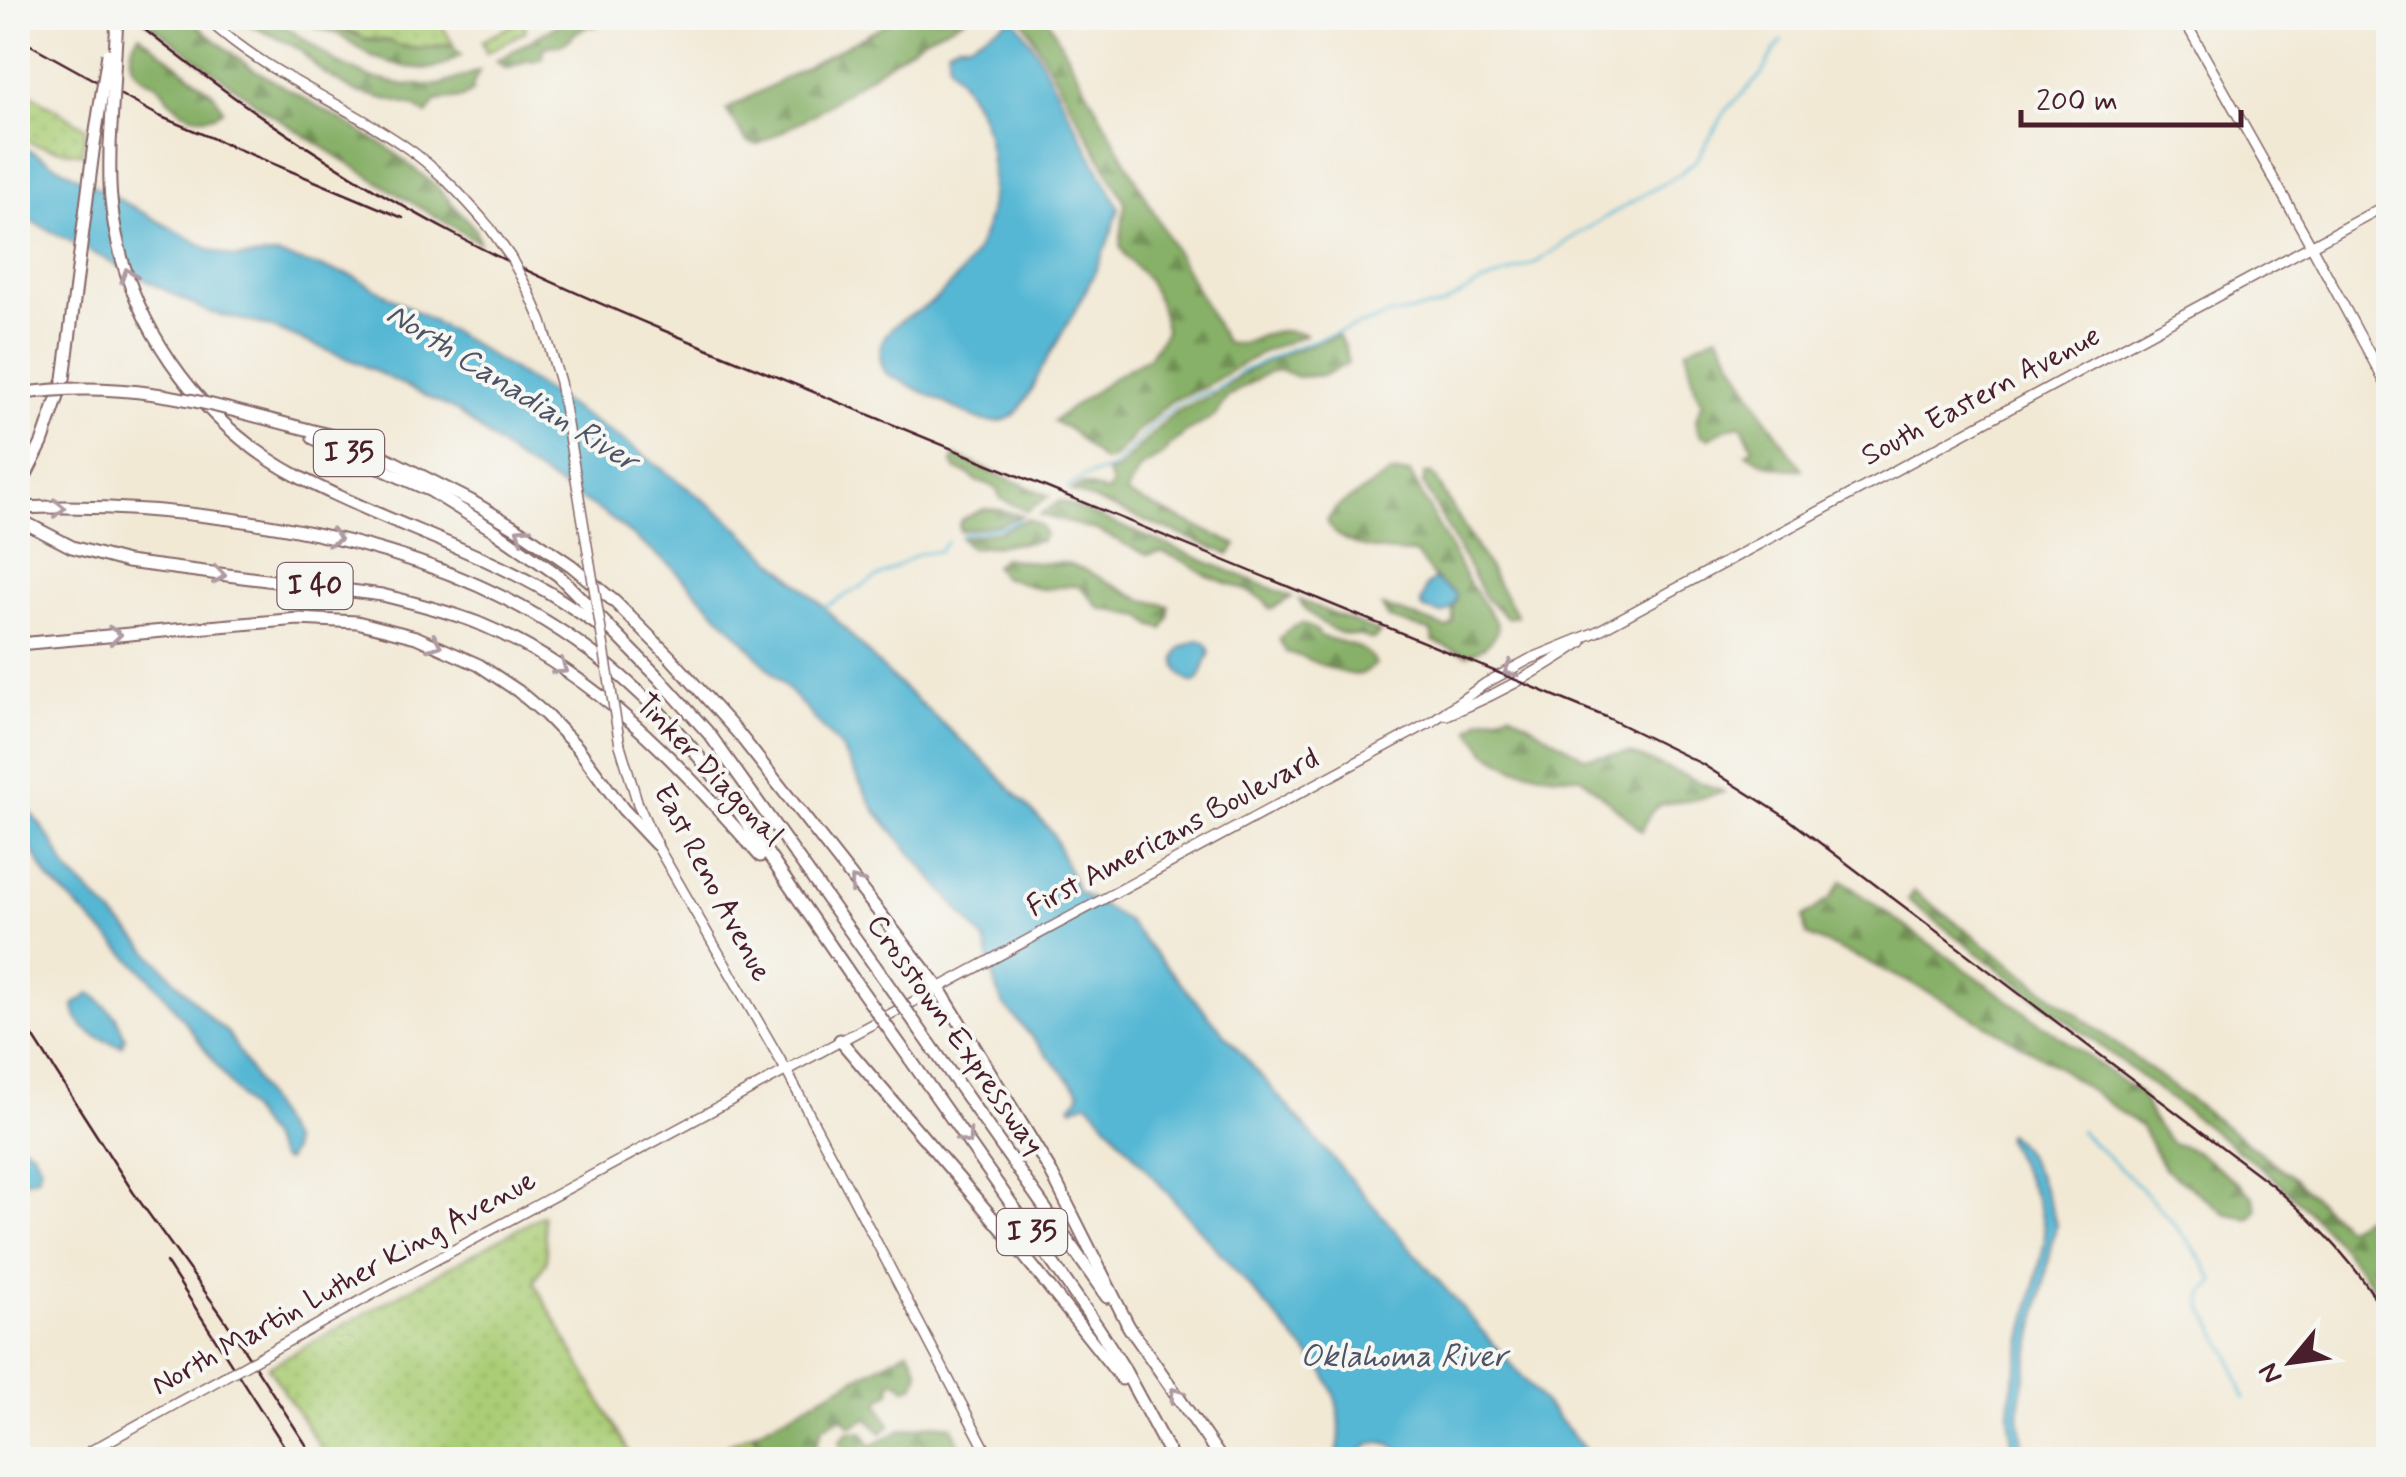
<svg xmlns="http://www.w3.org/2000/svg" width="2406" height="1477" font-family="Mynerve,sans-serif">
  <defs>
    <pattern id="grass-dots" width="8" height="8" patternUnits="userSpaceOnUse" patternTransform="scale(2.5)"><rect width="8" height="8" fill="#aacd76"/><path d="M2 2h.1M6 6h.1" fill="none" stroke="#94b066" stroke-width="1.8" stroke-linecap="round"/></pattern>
    <pattern id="forest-firs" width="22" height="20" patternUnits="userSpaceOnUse" patternTransform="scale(2.5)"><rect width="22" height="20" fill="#87b067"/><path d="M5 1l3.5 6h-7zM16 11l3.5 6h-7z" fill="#708f55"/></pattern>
  </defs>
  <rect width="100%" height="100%" fill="#f6f6f2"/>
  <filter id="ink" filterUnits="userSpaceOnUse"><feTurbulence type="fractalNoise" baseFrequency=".01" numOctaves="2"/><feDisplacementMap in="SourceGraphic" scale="20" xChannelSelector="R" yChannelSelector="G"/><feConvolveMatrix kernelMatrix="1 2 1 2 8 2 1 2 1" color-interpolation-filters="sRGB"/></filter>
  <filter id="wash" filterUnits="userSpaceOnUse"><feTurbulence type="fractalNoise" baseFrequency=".0048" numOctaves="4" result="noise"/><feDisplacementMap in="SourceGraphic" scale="40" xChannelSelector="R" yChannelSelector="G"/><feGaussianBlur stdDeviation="2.25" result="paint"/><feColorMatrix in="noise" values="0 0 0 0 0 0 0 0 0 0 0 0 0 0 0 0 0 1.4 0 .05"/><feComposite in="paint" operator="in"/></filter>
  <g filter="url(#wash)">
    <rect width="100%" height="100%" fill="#f2e9d5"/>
    <g fill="url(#grass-dots)" stroke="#7a7650" stroke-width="2.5">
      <path d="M327,18H438L453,44L421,49L395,45L391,41L363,38L357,33L330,23Z"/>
      <path d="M520,21L526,25L524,32L486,53L482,41Z"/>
      <path d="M18,86L86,128L82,154L36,145L18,136Z"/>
      <path d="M543,1215L547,1260L534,1282L633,1459H328L268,1367Z"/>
      <path d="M753,1433L765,1459L696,1460Z"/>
    </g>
    <g fill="url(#forest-firs)" stroke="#686849" stroke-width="2.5">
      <path d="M142,18H188L247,65L387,147L437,187L475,229L479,242L399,195L269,113Z"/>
      <path d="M243,18L275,19L336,62L371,78L406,85H440L479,71L472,87L473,91L462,98L436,101L427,115L414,106L354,91L321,71L298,48L246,23Z"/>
      <path d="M301,18H326C338,31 372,43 390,41C408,53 432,48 452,46L461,55L442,66L428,69L407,67L372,57L336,33L316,27Z"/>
      <path d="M569,18H612L595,26H588L575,33L570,39L560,45L548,46L542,51L543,58C536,62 533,60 526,61C518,63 513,68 505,69L496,61Z"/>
      <path d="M897,18H966L926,37L813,115L757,145L747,142L726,110Z"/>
      <path d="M1022,18H1047L1226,343C1246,347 1254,336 1274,332C1284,329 1296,333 1307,334L1263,352L1206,386L1171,401L1138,431L1113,459L1103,461L1069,429L1053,421L1114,377L1149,357L1166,331L1159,302L1146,278L1127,258L1120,246L1125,202Z"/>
      <path d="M139,34L214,94L223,110C207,122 187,118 173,103C167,98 163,89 157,85C146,77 153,85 142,77C127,65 128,48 139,34Z"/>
      <path d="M1718,334L1766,418L1802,469C1779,470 1765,465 1746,453L1753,448L1741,425L1730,427L1709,438L1701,435C1693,422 1696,415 1703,403L1695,387L1686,350Z"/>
      <path d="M1338,335L1345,348L1348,364L1324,375L1297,377L1281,370L1272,371L1262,376L1227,397L1215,416L1187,432L1168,447L1164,454L1140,468L1126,494L1237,545L1229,554L1071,491L1082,484L1108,493L1112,484L1107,473L1117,470L1168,418L1182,408L1217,393L1246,372L1280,355Z"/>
      <path d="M955,456L1049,496L1027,511L1001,499L996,489L986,483L978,482L967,473L956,470L952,463Z"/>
      <path d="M1391,473H1410L1470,585L1497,623L1498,629C1491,643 1482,650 1467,655L1433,641L1431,631L1389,619L1382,607H1386L1447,628L1453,623V607L1457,600L1434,577L1415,553C1389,553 1337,548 1327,521L1336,508Z"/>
      <path d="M1425,474H1433L1517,616L1508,618L1485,598L1423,483Z"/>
      <path d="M1060,501L1292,597L1270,609L1265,601L1245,590L1208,576L1184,561L1162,552L1147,555L1096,530L1040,515Z"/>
      <path d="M984,509L1000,510L1022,516L1000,524L960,531L959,525L961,520Z"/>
      <path d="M1028,519L1040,525L1045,534L1041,541L970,548L961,538L1000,531Z"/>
      <path d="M1003,558L1037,563H1065L1083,569L1141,599L1169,606V618L1163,629L1153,626L1141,616L1099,608C1093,600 1086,588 1076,586C1065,584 1053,590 1042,589C1028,588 1017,578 1003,578L994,566Z"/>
      <path d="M1299,600L1380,633L1374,639H1369C1360,634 1355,636 1345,634C1330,631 1306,613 1299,600Z"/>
      <path d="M1302,623L1317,631L1320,636C1342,644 1364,642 1376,664C1371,667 1367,672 1361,674C1347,679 1304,656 1286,652L1279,639L1288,630Z"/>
      <path d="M1510,712L1584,757L1630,753L1724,792C1713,795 1702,798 1692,800C1662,805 1654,798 1642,831L1581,777L1550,775L1514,768L1486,752L1470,729L1481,719Z"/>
      <path d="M1842,881L2140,1094L2157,1126L2172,1143L2196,1151L2238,1183L2253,1197L2257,1210L2249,1219L2225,1213L2164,1168L2140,1126L2049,1061L1932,994L1863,960L1806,935L1803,917L1831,898Z"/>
      <path d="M1914,891L2291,1176L2345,1227L2382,1208H2388V1308C2354,1256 2313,1213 2267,1172L1908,900Z"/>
      <path d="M909,1350L919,1371L915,1385L906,1388L898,1381L891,1382L890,1392L878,1402L890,1425L881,1433L867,1418L851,1427L842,1417L822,1428L811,1459H765L753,1433Z"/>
      <path d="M935,1424L952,1426L959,1444L946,1459H843L846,1456L839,1442L848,1432H863L871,1446L902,1430Z"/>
    </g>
    <g fill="#55b7d4" stroke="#506b80" stroke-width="2.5">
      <path d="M1011,19L1016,20L1035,49L1119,208C1103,266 1072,316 1042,368C1035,381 1025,406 1014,415C1004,423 989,423 977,419L887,374C878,363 878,344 888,332C897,321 913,315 926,306C936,300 945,290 954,281C995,239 999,177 984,124C977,102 962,83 949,64L948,48L958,43H969Z"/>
      <path d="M18,144L211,250L234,258L277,255L353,276L466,340L631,446L725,516L824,607L889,675L987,764L1052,832L1077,891L1126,920L1593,1459H1409C1395,1443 1368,1433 1358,1459H1336C1344,1428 1340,1401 1324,1372L1088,1102L1072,1108L1071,1106L1078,1098L1080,1092L1003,1004L996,986L985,941L875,810L841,748L744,641L671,566L606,515L516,459L458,412L356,362L265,325L208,312L18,214Z"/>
      <path d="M1434,579L1456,594C1457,605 1451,610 1442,614L1424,609L1421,604L1426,587Z"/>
      <path d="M1197,640L1205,642L1210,652L1199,679L1194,683C1180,678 1169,661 1181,648C1184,646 1194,642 1197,640Z"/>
      <path d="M18,801L26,806L53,842L68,871L138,940L212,1020L228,1033L291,1142V1151L286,1161L280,1159L267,1135L184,1020L152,980L49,879L18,825Z"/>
      <path d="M90,994L94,995L116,1017L125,1037L122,1046C101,1040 75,1030 74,1005Z"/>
      <path d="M2008,1133C2029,1151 2050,1198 2056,1225L2020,1400L2019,1416L2025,1459H2013L2009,1413L2011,1393L2045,1241C2045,1202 2021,1173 2006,1138Z"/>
      <path d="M18,1143L32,1151L41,1166L37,1177L18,1182Z"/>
    </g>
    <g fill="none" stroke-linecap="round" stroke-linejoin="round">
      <g stroke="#55b7d4" stroke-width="2.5">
        <path d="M1068,488L1083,477L1112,469L1156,422L1179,403L1218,388L1241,372L1292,348L1390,315L1441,306L1480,284L1537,262L1579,233L1681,173L1697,159L1727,109L1761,75L1774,51L1782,41"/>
        <path d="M961,535L1005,526L1020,520"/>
        <path d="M822,609L918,554L939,551L947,542"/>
        <path d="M2080,1131C2130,1178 2182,1222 2215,1282L2203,1294V1308L2229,1354L2245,1398"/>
      </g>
    </g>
  </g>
  <g filter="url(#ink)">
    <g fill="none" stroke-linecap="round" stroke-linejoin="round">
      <defs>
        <g id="secondary">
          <path d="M206,18C266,74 334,98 400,143C435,166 463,196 490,228"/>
          <path d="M2183,18L2312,247L2388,388"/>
          <path d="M1447,715C1497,695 1538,672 1582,642"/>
          <path d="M620,745L638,804L656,844L786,1070L991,1460"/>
          <path d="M391,1284L1431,722L1486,683L1530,659L1596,632L2388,204"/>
          <path d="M76,1460L89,1452"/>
        </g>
        <g id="highway">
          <path d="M110,145C110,163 109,181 111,199C121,315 197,423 299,477C380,520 469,546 548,592C568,604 586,617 605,630"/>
          <path d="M228,409L333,436L386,458L471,501L521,531L572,566L615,602L670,657L738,733L938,987L1051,1172L1130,1329"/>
          <path d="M313,438L431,491L495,531L558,575L659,678L710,735L875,966"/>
          <path d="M18,490L42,443L64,379L94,144"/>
          <path d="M18,508C88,505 160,509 230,519C434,547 598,615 722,787L854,980"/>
          <path d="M18,519L72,547L127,562L382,595C415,603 447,611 478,623C593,670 680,764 760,856"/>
          <path d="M18,644L298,619L357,622L416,637L479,665L518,691L545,714L577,747L623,809L656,844"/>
          <path d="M840,1040L1014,1243L1122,1379"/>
          <path d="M930,1044L1107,1297"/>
          <path d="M910,1059L1099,1329L1123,1367L1173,1460"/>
          <path d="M1127,1324L1222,1460"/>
        </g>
      </defs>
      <use href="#secondary" stroke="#856666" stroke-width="12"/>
      <use href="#highway" stroke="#856666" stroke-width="15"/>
      <use href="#secondary" stroke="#fff" stroke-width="9"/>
      <use href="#highway" stroke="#fff" stroke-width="11"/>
      <g stroke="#4a1f2b" stroke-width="2.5">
        <path d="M130,18C234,102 346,178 465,240C530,274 598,303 665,331L1606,717L1702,764L1787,818L2272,1185C2318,1224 2359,1266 2388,1320"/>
        <path d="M18,38L159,116L403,218"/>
        <path d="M18,1013L133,1192L221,1314L316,1460"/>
        <path d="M166,1262L293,1460"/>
      </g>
      <defs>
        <g id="secondary-bridge">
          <path d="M490,228L511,258L529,292L542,322L560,382L620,745"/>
          <path d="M89,1452L391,1284"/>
        </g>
        <g id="highway-bridge">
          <path d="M94,144L108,54"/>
          <path d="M110,145L117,18"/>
          <path d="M18,394C89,383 158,390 228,409"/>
          <path d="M875,966L930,1044"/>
          <path d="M854,980L910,1059"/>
        </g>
      </defs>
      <use href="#secondary-bridge" stroke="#856666" stroke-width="12" stroke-linecap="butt"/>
      <use href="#highway-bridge" stroke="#856666" stroke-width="15" stroke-linecap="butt"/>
      <use href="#secondary-bridge" stroke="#fff" stroke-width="9"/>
      <use href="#highway-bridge" stroke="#fff" stroke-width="11"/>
    </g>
    <defs><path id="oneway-chevron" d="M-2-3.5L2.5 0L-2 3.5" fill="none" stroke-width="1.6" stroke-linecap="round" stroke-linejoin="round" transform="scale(2.5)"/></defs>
    <g stroke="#ae9aa0">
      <use href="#oneway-chevron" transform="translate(128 275) rotate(-108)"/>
      <use href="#oneway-chevron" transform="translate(59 508)"/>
      <use href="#oneway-chevron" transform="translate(522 533) rotate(-146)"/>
      <use href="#oneway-chevron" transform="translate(335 538) rotate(13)"/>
      <use href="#oneway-chevron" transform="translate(219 575) rotate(7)"/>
      <use href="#oneway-chevron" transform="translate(115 635) rotate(-5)"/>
      <use href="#oneway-chevron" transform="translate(435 644) rotate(22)"/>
      <use href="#oneway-chevron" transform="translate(561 668) rotate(34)"/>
      <use href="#oneway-chevron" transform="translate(1510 670) rotate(151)"/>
      <use href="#oneway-chevron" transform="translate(856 883) rotate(-128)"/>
      <use href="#oneway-chevron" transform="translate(966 1138) rotate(55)"/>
      <use href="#oneway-chevron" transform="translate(1176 1394) rotate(-125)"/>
    </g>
  </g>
  <g text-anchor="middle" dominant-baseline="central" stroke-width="8" stroke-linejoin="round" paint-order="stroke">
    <g fill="#f6f6f2" stroke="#7e6067" stroke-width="2.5">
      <rect x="314" y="430" width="70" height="46" rx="8"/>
      <rect x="277.5" y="563" width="75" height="46" rx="8"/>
      <rect x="997" y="1209" width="70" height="46" rx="8"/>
    </g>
    <g font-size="28" font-weight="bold" fill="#4a1f2b">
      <text x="349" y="453">I 35</text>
      <text x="315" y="586">I 40</text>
      <text x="1032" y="1232">I 35</text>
    </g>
    <g font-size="30" fill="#4a1f2b" stroke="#f6f6f2">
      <text transform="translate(1981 396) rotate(-28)">South Eastern Avenue</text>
      <text transform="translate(709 770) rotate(46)">Tinker Diagonal</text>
      <text transform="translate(1173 833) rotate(-28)">First Americans Boulevard</text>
      <text transform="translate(712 883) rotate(62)">East Reno Avenue</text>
      <text transform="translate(955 1035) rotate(55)">Crosstown Expressway</text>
      <text transform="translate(344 1283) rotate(-29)">North Martin Luther King Avenue</text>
    </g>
    <g font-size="32" font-style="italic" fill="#4e5466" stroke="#f6f6f2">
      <text transform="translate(512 388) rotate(32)">North Canadian River</text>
      <text x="1404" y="1357">Oklahoma River</text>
    </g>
  </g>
  <rect width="2406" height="1477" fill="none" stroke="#f6f6f2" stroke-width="60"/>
  <g transform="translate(2291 1362) rotate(241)" stroke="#f6f6f2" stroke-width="8" paint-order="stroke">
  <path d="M0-8L18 38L0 25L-18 38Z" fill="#4a1f2b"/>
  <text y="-15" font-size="28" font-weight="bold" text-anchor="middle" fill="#4a1f2b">N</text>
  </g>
  <path d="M2021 110v15h220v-15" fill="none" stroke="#4a1f2b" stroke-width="5"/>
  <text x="2036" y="110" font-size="30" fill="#4a1f2b" stroke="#f6f6f2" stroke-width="8" paint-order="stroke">200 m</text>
</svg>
